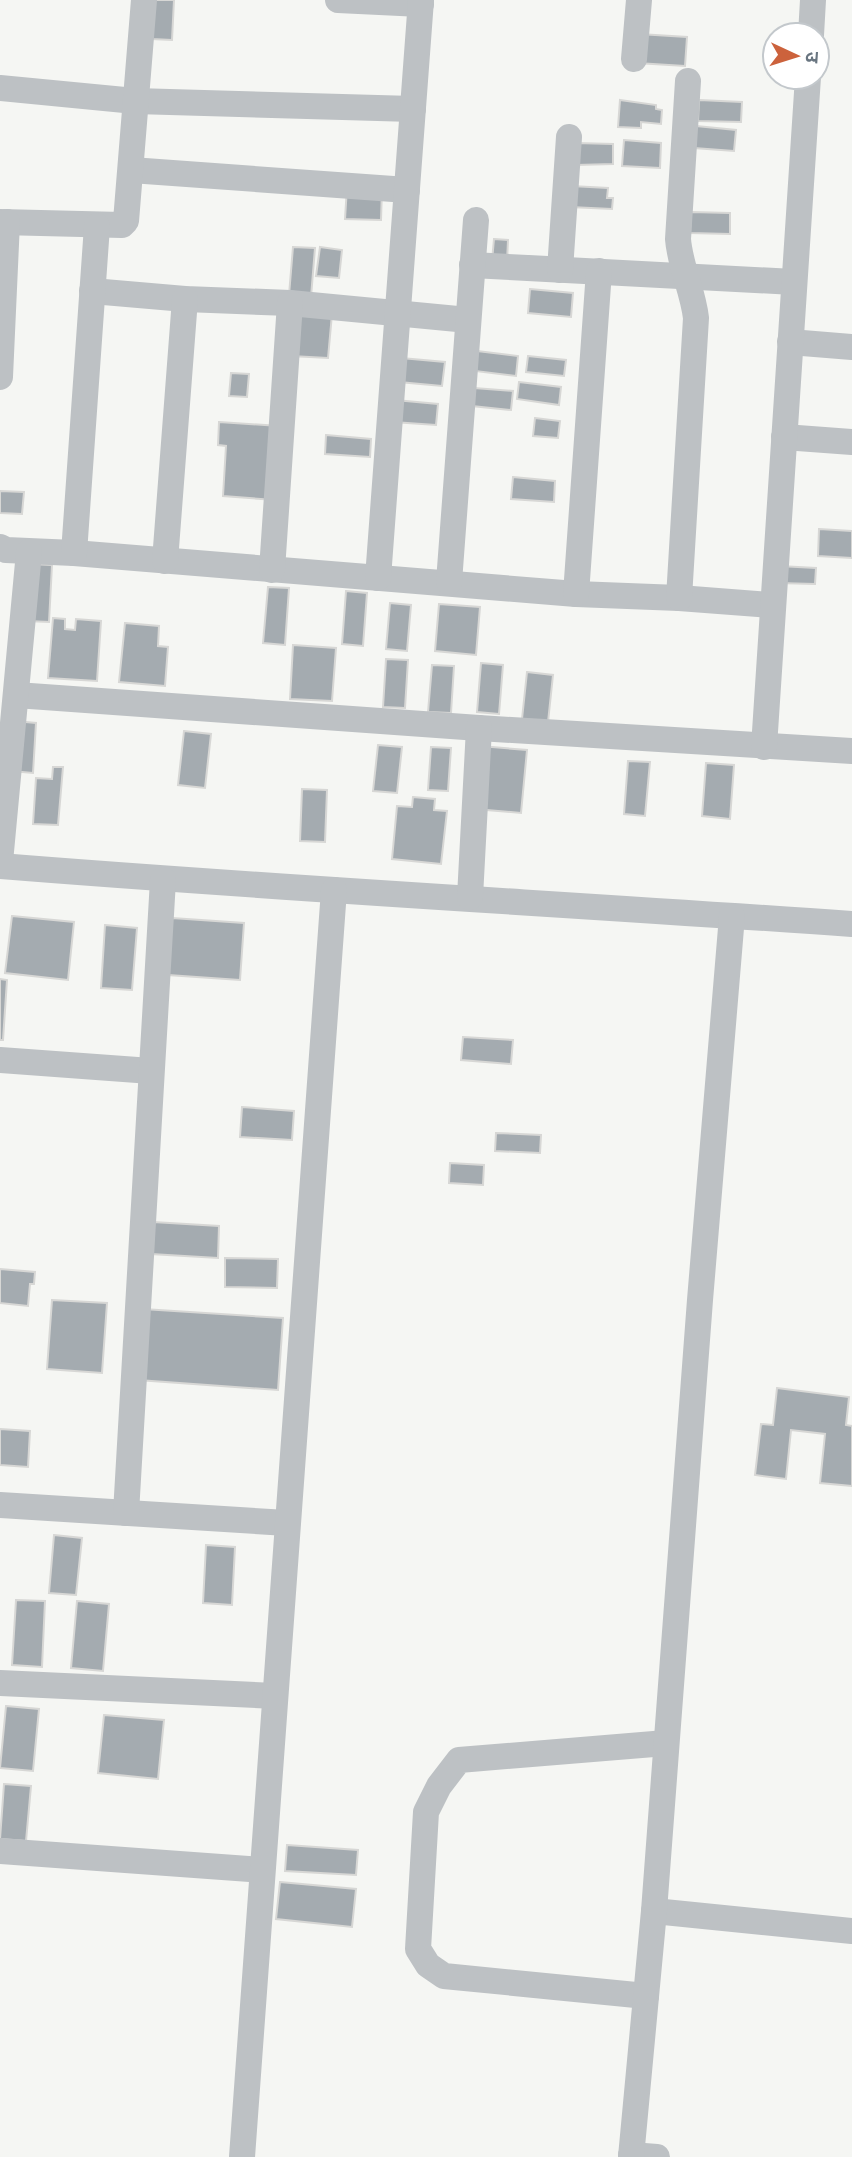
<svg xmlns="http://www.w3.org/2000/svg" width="852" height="2157" font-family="'PT Sans','Noto Sans Devanagari',sans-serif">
  <rect width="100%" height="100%" fill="#f5f6f3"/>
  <g fill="#a4abb0" stroke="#d7d7d5" stroke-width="2">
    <path d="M154,0H174L172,40L152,39Z"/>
    <path d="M639,34L687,37L685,66L637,63Z"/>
    <path d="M620,100L656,105V109L662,110L661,124L641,122V128L618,127Z"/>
    <path d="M699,100L742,102L741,122L698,121Z"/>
    <path d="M696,126L736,130L734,151L694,148Z"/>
    <path d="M624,140L661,143L660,168L622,166Z"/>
    <path d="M576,143L613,144V164L576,165Z"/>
    <path d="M571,186L608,188L607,198H613L612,209L570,207Z"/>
    <path d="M347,187L382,189L381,220L345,219Z"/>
    <path d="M691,212L730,213V234L690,233Z"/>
    <path d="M494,239L508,240L507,262L492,261Z"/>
    <path d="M293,247L315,248L311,297L289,295Z"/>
    <path d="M320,247L342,250L339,278L316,276Z"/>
    <path d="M530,289L573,293L571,317L528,313Z"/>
    <path d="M295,311L332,314L328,358L291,356Z"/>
    <path d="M477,351L518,356L516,376L475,371Z"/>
    <path d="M528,356L566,360L564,376L526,372Z"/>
    <path d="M401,358L445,362L442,386L399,382Z"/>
    <path d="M231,373L249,374L247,397L229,396Z"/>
    <path d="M519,382L561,387L559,405L517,399Z"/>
    <path d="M474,388L513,391L511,410L472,406Z"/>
    <path d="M395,400L438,404L436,425L393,422Z"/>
    <path d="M535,418L560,421L558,438L533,436Z"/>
    <path d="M219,422L279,426L274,500L223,496L226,446L218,445Z"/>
    <path d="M326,435L371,439L370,457L325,454Z"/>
    <path d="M513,477L555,481L554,502L511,499Z"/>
    <path d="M0,491L24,492L22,514L0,513Z"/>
    <path d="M819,529L852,531V558L818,556Z"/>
    <path d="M30,564L52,565L49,622L27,621Z"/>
    <path d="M779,566L816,568L815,584L778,583Z"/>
    <path d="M268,587L289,588L285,645L263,643Z"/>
    <path d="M346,591L367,593L363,646L342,644Z"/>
    <path d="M390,603L411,605L407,651L386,649Z"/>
    <path d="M439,604L480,607L476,655L435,651Z"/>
    <path d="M53,618L65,619V629L75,630L76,619L101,621L97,681L48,678Z"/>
    <path d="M125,623L159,626L158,646L168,647L165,686L119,682Z"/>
    <path d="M293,645L336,648L332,701L290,699Z"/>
    <path d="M386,659L408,660L405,708L383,707Z"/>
    <path d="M481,663L503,665L499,714L477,712Z"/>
    <path d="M432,665L454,666L451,713L428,712Z"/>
    <path d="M527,672L553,675L548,722L522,719Z"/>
    <path d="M15,721L36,723L33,773L11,771Z"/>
    <path d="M184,731L211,734L205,788L178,785Z"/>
    <path d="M378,745L402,747L397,793L373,791Z"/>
    <path d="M480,746L527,750L521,813L475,809Z"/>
    <path d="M431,747L451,748L448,791L428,790Z"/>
    <path d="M628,761L650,762L645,816L624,814Z"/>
    <path d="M706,763L734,765L730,819L702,816Z"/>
    <path d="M53,767H63L58,825L33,824L36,778L52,779Z"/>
    <path d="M302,789L327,790L325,842L300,841Z"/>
    <path d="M413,797L435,799L434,810L447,811L441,864L392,859L397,806L412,807Z"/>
    <path d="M12,916L74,922L68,980L5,973Z"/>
    <path d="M172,918L244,923L240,980L168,975Z"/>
    <path d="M105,925L137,928L132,990L101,988Z"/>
    <path d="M0,979L7,980L3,1040H0Z"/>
    <path d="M463,1037L513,1040L511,1064L461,1060Z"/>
    <path d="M242,1107L294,1111L292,1140L240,1137Z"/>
    <path d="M496,1133L541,1135L540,1153L495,1151Z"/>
    <path d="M450,1163L484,1165L483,1185L449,1183Z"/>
    <path d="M153,1222L219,1226L218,1258L151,1254Z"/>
    <path d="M225,1258L278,1259L277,1288L225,1287Z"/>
    <path d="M0,1269L35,1272L34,1284H30L28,1306L0,1303Z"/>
    <path d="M52,1300L107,1303L102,1373L47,1369Z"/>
    <path d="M143,1309L283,1318L278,1390L138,1380Z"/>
    <path d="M777,1388L849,1397L846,1425L852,1426V1486L820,1483L825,1434L791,1430L786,1479L755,1475L761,1424L773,1425Z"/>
    <path d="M0,1429L30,1431L28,1467L0,1465Z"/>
    <path d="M54,1535L82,1538L76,1595L49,1593Z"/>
    <path d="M206,1545L235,1547L232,1605L203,1603Z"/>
    <path d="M16,1600L45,1601L42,1667L12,1665Z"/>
    <path d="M77,1601L109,1604L103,1671L71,1668Z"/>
    <path d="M6,1706L39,1709L33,1771L0,1768Z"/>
    <path d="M104,1715L164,1720L158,1779L98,1773Z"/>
    <path d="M4,1784L31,1786L26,1841L0,1839Z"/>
    <path d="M287,1845L358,1850L356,1875L285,1871Z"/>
    <path d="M280,1882L356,1889L352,1927L276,1919Z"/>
  </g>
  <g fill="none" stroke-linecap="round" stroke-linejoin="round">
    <g stroke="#bdc1c4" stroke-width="26">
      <path d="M338,0L421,4"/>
      <path d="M811,35L813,0"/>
      <path d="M634,59L639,0"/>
      <path d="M0,88L135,101L413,109"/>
      <path d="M131,170L407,190"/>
      <path d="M0,222L122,225L126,221L144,0"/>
      <path d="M472,265L794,282"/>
      <path d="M560,270L569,137"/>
      <path d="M92,291L185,299L290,303L468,320"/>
      <path d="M790,342L852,347"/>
      <path d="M0,377L7,222"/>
      <path d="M784,437L852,442"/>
      <path d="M0,547L6,550L74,553L576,594L679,598L771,605"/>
      <path d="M74,553L97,226"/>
      <path d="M165,561L185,299"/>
      <path d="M272,570L290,303"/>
      <path d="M378,578L421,0"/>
      <path d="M449,582L476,220"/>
      <path d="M576,594L599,271"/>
      <path d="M679,598L696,318C693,291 680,266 678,239L688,81"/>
      <path d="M16,695L479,728L852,751"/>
      <path d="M764,747L808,77"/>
      <path d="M0,862L29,552"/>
      <path d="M0,866C284,889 568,904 852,924"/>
      <path d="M470,897L479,728"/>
      <path d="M0,1060L151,1071"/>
      <path d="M0,1505L287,1523"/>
      <path d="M126,1513L163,880"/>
      <path d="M0,1683L275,1696"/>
      <path d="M0,1851L262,1870"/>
      <path d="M654,1911L852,1931"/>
      <path d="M646,1996L444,1976L428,1965L418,1949L426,1812L439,1786L459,1760L666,1743"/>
      <path d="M631,2155L657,2157"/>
      <path d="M242,2157L334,890"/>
      <path d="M631,2157L654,1911L700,1300L732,916"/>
    </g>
  </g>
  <g transform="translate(796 56) rotate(94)"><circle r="33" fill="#ffffff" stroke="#c3c8cc" stroke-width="2"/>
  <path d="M0-5L12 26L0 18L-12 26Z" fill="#cc623c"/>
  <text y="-10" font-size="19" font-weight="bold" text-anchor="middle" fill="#697580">उ</text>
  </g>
</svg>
